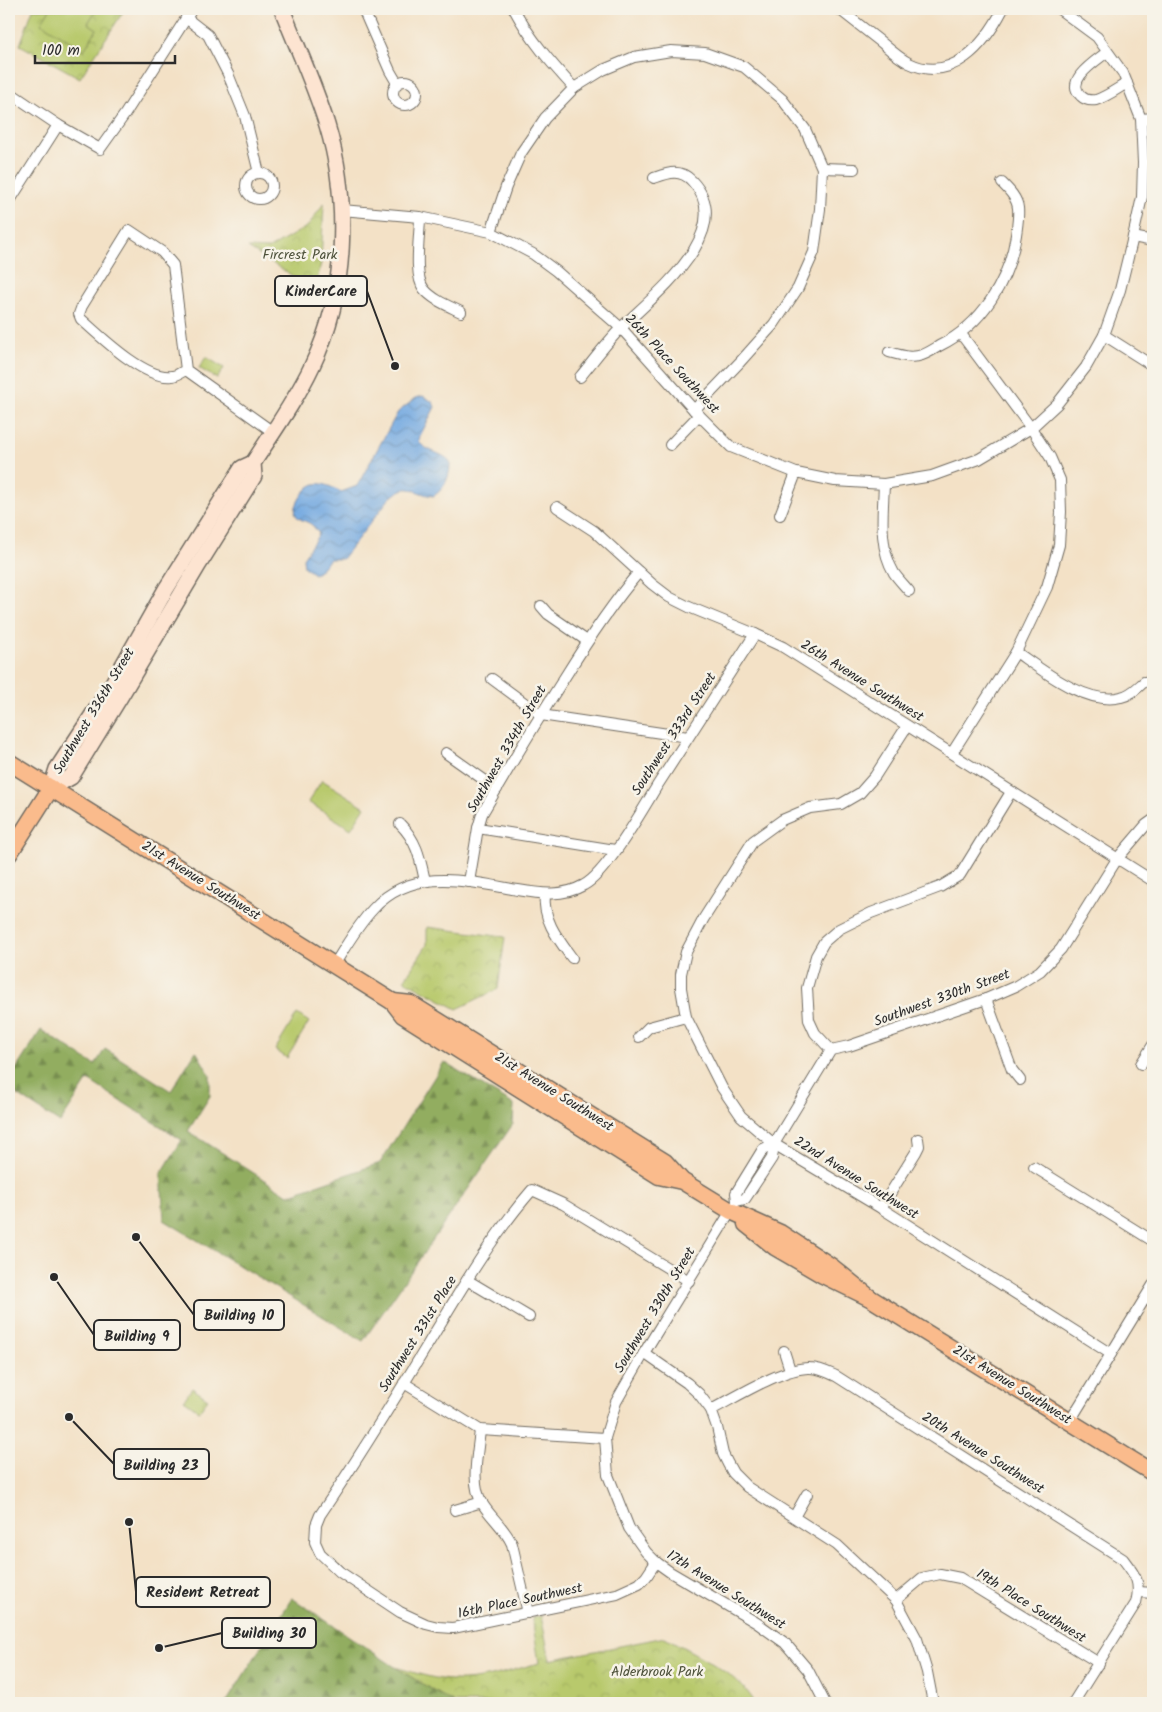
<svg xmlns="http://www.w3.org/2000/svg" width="1162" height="1712" font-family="Kalam,sans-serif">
  <defs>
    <pattern id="forest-firs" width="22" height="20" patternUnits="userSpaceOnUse" patternTransform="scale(1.25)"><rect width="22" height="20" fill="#92ad60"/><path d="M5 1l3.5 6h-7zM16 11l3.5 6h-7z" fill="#778d4f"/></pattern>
    <pattern id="park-crowns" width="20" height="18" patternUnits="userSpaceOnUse" patternTransform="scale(1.25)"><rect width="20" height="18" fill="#b8c96c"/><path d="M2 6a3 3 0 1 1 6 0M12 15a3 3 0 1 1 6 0" fill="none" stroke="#9ead5e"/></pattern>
    <pattern id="water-waves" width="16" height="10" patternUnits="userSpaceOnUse" patternTransform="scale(1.25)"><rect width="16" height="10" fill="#73a9e1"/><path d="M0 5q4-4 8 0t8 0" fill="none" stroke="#5f8ab7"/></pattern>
  </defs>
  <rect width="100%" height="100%" fill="#f7f3e8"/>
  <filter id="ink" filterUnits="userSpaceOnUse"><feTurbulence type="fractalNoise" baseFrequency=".02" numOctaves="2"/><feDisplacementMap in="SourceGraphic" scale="10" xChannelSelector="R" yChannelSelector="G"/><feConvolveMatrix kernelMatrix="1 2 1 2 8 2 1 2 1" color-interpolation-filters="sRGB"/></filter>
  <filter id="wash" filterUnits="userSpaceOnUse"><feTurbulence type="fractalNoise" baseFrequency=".0096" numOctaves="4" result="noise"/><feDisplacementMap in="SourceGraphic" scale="20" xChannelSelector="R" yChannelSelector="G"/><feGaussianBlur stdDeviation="1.12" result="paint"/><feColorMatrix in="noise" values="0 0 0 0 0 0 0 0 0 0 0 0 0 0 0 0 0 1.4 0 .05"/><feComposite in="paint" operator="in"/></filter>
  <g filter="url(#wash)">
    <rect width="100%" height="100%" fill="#f3e1c6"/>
    <g fill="url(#forest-firs)" stroke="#5e6c46">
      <path d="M41,1030L95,1065L105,1049L171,1091L196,1051L210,1075V1096L188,1131L288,1195L380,1163L444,1062L514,1105L513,1124L363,1341L164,1220L161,1174L182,1140L88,1080L60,1123L9,1089V1080Z"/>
      <path d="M292,1598L395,1667L454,1703H226Z"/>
    </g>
    <g fill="url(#park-crowns)" stroke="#727a4c">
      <path d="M33,9H125L80,78L20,45Z"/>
      <path d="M324,203L321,263L315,290L248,248L269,249L308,226Z"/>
      <path d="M427,927L505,937L498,989L457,1009L404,980L427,945Z"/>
      <path d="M192,1388L208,1399L199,1411L184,1400Z"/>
      <path d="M541,1616L550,1660L665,1637C694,1654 740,1674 755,1703H454L395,1667C413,1672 432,1679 451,1680C481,1682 511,1670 539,1663L532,1618Z"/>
    </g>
    <g fill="#b8c96c" stroke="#727a4c">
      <path d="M50,9H97L88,23L97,29L84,50L41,23Z"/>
      <path d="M206,357L224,368L217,379L199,368Z"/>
      <path d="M322,780L365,807L351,829L308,802Z"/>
      <path d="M297,1014L309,1022L287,1058L275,1050Z"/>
    </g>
    <path fill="url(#water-waves)" stroke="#4f6a86" d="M423,396L433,402L435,407L420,436L419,442C427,452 441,452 450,461C451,474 445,490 433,496C411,493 410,480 389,499L342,559H330L318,572L314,574L304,567L303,558L319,534C317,531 315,528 312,525C308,521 298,520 296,515C292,506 306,486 315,484C324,482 333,488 341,492L357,486L398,412L416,398Z"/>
  </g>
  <g filter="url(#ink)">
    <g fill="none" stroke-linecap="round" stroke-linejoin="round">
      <defs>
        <g id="street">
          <path d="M363,9L390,71L397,83"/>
          <path d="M514,9C530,39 551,63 574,88"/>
          <path d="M839,9C853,20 867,31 881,42C889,49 899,58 909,63C952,84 985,44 1003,9"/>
          <path d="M1059,9L1097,37L1123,73L1141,119L1153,118"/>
          <path d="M186,18L208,35L228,74L245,116L259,173"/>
          <path d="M1107,52C1096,61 1064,80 1081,96C1085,100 1090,101 1096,100C1106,97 1117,89 1127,83"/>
          <circle cx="405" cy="93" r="12"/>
          <path d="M9,92L58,125L100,149L125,114L192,9"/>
          <path d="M822,168L854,169"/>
          <circle cx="259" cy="186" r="13"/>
          <path d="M9,202L58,125"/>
          <path d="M342,210L420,217L491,232L533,254L556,271L621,328L694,410L731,447L796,473L835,481L884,484C883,513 878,546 894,573C898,579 904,585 909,591"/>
          <path d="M420,217C420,235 413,275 424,289C433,300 449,306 461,312"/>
          <path d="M491,232L506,187L521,153L545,118L574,88L603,70L634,57L671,51L705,53L744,67L782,99L805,129L822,168L820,209L814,252L798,288L774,324L740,362L694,410"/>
          <path d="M1133,237L1153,241"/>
          <path d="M1104,335L1153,366"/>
          <path d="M889,352C900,355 911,359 922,355C928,353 934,349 939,346C982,325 1009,281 1016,235C1017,227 1019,217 1018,208C1017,198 1009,190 1002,183"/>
          <path d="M186,370L173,265L162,252L129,230L82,306L79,314L81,319C100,336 145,380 172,376C177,376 181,372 186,370L273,432"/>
          <path d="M580,377C594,360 607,342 622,327C654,295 739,231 692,181C680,168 668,173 654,178"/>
          <path d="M670,445L699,415"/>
          <path d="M884,484L932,476L979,459L1031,428L1057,404L1086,367L1104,335L1120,290L1133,237L1142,197L1143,163L1141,119"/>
          <path d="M557,507L594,531L652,584L669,597L689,607L755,634L783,647L1153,881"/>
          <path d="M780,515L796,473"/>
          <path d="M541,606L548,614L587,641"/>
          <path d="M1016,652C1042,670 1087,706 1121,697C1131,695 1137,688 1144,682"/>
          <path d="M492,679L541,715L688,737"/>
          <path d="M907,726L875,776L860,793L841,804L810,808L782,820L753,841L704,918L686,952L681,974V988L686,1017L722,1088L741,1116L774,1144L881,1208L1111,1354"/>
          <path d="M446,753L497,789"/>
          <path d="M952,753L1016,652L1047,587L1059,545L1061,512L1060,480L1050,457L1031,428L961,334"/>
          <path d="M400,824C417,841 420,858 425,881"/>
          <path d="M478,828L615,850"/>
          <path d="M469,882L478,828L482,814C508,769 535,724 563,680C586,643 610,606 639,572"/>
          <path d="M545,894C542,919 558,939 572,958"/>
          <path d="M334,965C346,946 357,926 373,909C412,866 467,881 518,890C541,894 563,897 584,885C606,874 643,809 657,786C690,735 723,684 755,634"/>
          <path d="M986,999L1012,1070L1020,1080"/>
          <path d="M639,1037L649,1027L686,1017"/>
          <path d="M831,1050L815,1033L809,1020L807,988L816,956L824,942L839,929L871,913L940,887L960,875L1011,792"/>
          <path d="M1141,1064L1153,1045"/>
          <path d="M774,1144L763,1149L736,1193L737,1201L745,1199L772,1158L774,1144L831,1050L849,1046L986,999L1016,986L1040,971L1061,949L1117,859L1146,825L1153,820"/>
          <path d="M1034,1167L1153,1241"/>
          <path d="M734,1206L644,1353L616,1402L605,1438L608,1475L629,1528L646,1552L656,1562L670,1572L757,1623L785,1643L808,1670L825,1703"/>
          <path d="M881,1208L916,1152L919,1146L918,1139"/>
          <path d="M467,1280L529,1317"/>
          <path d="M784,1351L790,1370"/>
          <path d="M644,1353L687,1383L699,1394L711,1410L717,1427L723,1454L728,1464L733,1473L747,1487L837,1545L896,1600L917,1639L927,1672L933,1703"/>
          <path d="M404,1383L480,1430L605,1438"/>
          <path d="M711,1410C736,1397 784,1367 810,1368C819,1368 827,1372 836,1376L1123,1559C1136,1576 1141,1582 1136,1603L1073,1703"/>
          <path d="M1070,1421L1153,1285"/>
          <path d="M480,1430C478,1453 470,1483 482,1503C491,1518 505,1528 512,1544L528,1613"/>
          <path d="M455,1510L482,1502"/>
          <path d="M794,1517L807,1494"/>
          <path d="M656,1562L646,1577L639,1584L617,1594L453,1628L438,1627L426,1624L400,1612L340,1572L320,1553L315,1542L316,1525L320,1515C358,1459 393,1402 428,1344C460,1291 491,1237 532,1190L563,1204L689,1281"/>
          <path d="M1139,1592L1153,1593"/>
          <path d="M896,1600L922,1578L940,1574L960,1578L1099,1663"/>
        </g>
        <g id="secondary">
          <path d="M51,788L71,777L120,697L199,564L254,476L253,463C273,432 296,400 312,366C347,294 350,201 327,125C315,86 297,47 282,9"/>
          <path d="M51,788L57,769L109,690L166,589L242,468L253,463"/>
        </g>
        <g id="primary">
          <path d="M9,762L393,1002"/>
          <path d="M9,854L51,788"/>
          <path d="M682,1181L659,1176L403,1015L393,1002L411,1004L665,1162L682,1181L731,1211L780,1233L832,1267L870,1298"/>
          <path d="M746,1224L775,1247L823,1275L870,1298L1153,1473"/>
        </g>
      </defs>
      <use href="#street" stroke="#716b61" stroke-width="12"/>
      <use href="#secondary" stroke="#716b61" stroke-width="18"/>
      <use href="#primary" stroke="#716b61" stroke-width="19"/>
      <use href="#street" stroke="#fff" stroke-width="10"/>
      <use href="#secondary" stroke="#fde4d1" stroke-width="15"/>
      <use href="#primary" stroke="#fabb8c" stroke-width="16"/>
    </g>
  </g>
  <g text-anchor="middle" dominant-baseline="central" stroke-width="5" stroke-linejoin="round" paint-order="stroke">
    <g font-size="14" fill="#4e523b" stroke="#f7f3e8">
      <text x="300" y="255">Fircrest Park</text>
      <text x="657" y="1672">Alderbrook Park</text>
    </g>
    <g font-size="14" fill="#2b2b2b" stroke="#f7f3e8">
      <text transform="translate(672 364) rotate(47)">26th Place Southwest</text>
      <text transform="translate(862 681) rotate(32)">26th Avenue Southwest</text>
      <text transform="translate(94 711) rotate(-59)">Southwest 336th Street</text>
      <text transform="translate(674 734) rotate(-57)">Southwest 333rd Street</text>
      <text transform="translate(507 749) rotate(-60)">Southwest 334th Street</text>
      <text transform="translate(201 881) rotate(32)">21st Avenue Southwest</text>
      <text transform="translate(942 998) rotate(-20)">Southwest 330th Street</text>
      <text transform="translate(554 1092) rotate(32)">21st Avenue Southwest</text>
      <text transform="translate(856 1178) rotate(32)">22nd Avenue Southwest</text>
      <text transform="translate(655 1310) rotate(-59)">Southwest 330th Street</text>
      <text transform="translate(418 1334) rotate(-58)">Southwest 331st Place</text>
      <text transform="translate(1012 1385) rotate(32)">21st Avenue Southwest</text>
      <text transform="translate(983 1453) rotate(32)">20th Avenue Southwest</text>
      <text transform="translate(726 1590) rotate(32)">17th Avenue Southwest</text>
      <text transform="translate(520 1601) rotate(-12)">16th Place Southwest</text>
      <text transform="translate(1031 1606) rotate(32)">19th Place Southwest</text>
    </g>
  </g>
  <path fill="none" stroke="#2b2b2b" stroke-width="2" d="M395 366L367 291M136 1237L194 1315M54 1277L94 1335M69 1417L114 1464M129 1522L136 1592M159 1648L222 1633"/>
  <g fill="#2b2b2b" stroke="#f7f3e8" stroke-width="2">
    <circle cx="395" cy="366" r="5"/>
    <circle cx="136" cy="1237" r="5"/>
    <circle cx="54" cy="1277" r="5"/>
    <circle cx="69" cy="1417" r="5"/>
    <circle cx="129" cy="1522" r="5"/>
    <circle cx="159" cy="1648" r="5"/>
  </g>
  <g fill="#f7f3e8" stroke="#2b2b2b" stroke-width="2">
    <rect x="275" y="276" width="92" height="30" rx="5"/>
    <rect x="194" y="1300" width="90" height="30" rx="5"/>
    <rect x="94" y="1320" width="86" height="30" rx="5"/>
    <rect x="114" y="1449" width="95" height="30" rx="5"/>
    <rect x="136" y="1577" width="134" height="30" rx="5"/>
    <rect x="222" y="1618" width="94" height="30" rx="5"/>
  </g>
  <g font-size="15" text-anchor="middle" font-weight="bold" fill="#2b2b2b">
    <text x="321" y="296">KinderCare</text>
    <text x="239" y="1320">Building 10</text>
    <text x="137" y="1341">Building 9</text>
    <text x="161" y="1470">Building 23</text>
    <text x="203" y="1597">Resident Retreat</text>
    <text x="269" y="1638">Building 30</text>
  </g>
  <rect width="1162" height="1712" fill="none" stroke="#f7f3e8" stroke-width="30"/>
  <path d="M35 55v8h140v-8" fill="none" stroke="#2b2b2b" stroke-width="2.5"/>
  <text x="42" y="55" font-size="15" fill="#2b2b2b" stroke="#f7f3e8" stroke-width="4" paint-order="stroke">100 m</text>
</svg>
